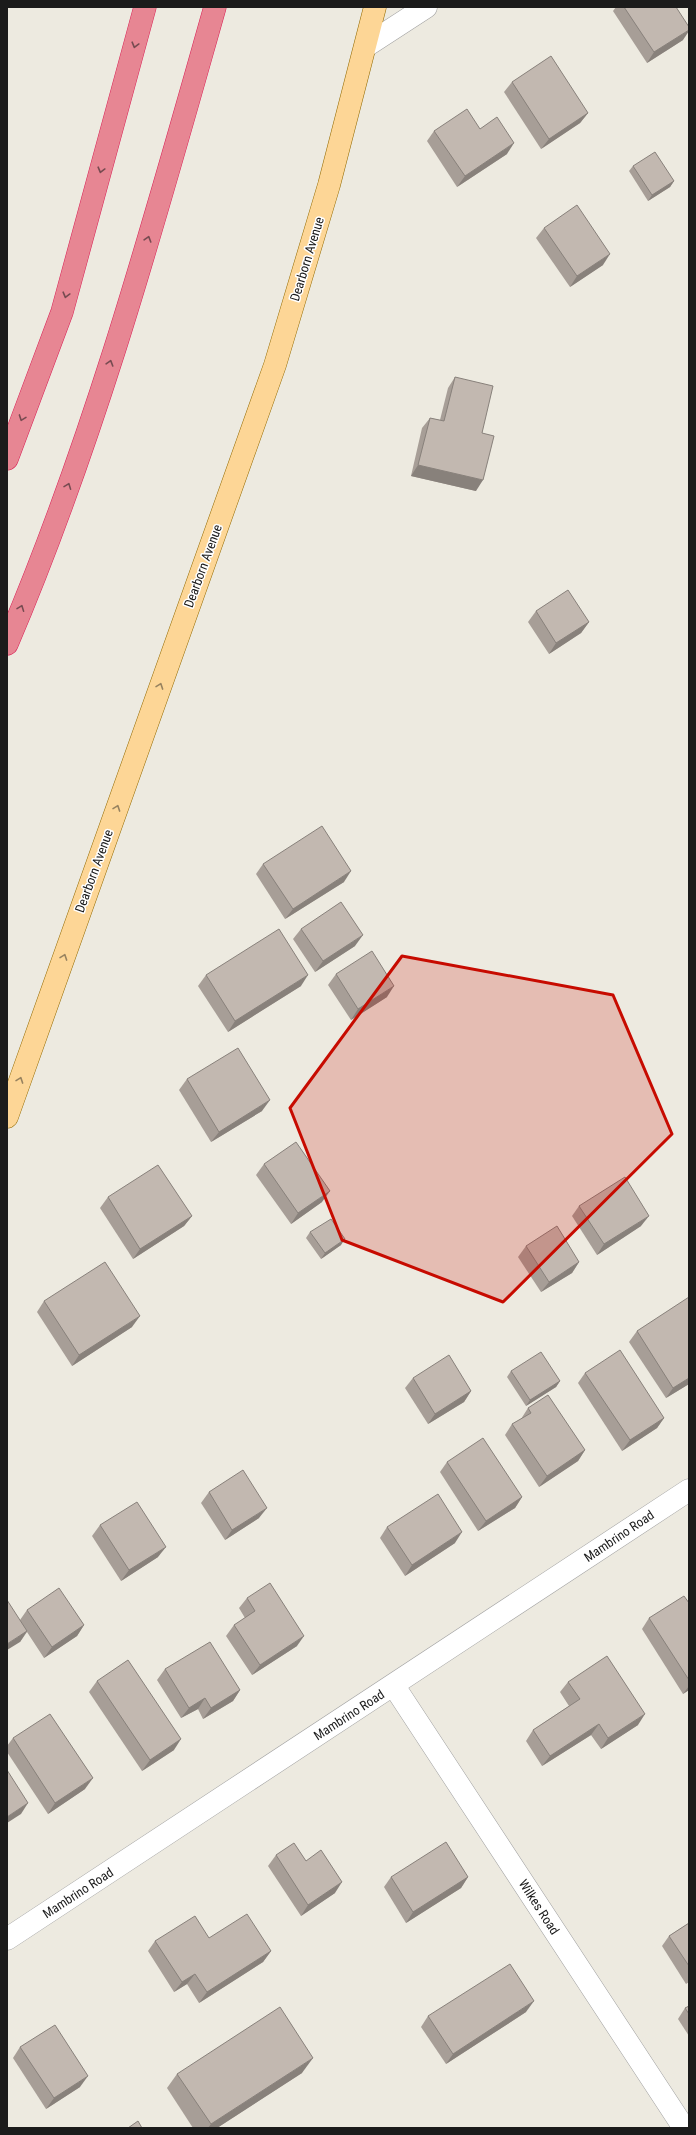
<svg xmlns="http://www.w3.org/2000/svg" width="696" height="2135" font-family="'Roboto Condensed',sans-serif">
  <rect width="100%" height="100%" fill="#edeae0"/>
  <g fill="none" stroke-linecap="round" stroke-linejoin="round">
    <defs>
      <g id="minor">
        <path d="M366,46L426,7"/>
        <path d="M394,1686L684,2128"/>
        <path d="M7,1939L689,1490"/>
      </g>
      <path id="primary" d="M7,1117L275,365L329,185L375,7"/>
      <g id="motorway">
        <path d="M7,459L62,312L145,7"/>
        <path d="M7,644C95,438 154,222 215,7"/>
      </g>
    </defs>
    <use href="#minor" stroke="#a2a2a2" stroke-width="23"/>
    <use href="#primary" stroke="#936a00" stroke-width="23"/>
    <use href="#motorway" stroke="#d82156" stroke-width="23"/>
    <use href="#minor" stroke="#fff" stroke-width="22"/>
    <use href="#primary" stroke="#fdd696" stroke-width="22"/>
    <use href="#motorway" stroke="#e78693" stroke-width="22"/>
  </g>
  <g fill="#a79e97">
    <path d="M616,7H676L683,40L647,63L613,11Z"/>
    <path d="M512,82L588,113L580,123L541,149L504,92Z"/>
    <path d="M480,129L507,154L457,187L427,141L434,131Z"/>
    <path d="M633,166L674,181L670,187L648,201L629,171Z"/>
    <path d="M544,228L603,265L570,287L536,238Z"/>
    <path d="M455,377L482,433L476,491L411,476L422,428L430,418L440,420L448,388Z"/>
    <path d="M536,611L589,622L581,633L549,654L528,622Z"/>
    <path d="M263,864L344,882L285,919L256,874Z"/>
    <path d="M301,929L355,946L315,972L293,939Z"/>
    <path d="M336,974L387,997L351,1020L328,985Z"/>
    <path d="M206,975L301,986L228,1032L198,986Z"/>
    <path d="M187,1079L262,1111L211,1142L179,1090Z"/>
    <path d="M264,1164L322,1202L291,1224L256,1175Z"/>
    <path d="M108,1197L192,1216L184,1226L133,1259L100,1208Z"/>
    <path d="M579,1206L641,1226L597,1255L572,1216Z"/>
    <path d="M310,1232L341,1245L321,1259L306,1238Z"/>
    <path d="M526,1246L579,1262L572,1273L541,1292L518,1257Z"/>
    <path d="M44,1301L132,1327L72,1366L37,1312Z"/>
    <path d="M637,1331L689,1384L666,1398L629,1342Z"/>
    <path d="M511,1371L560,1381L556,1387L526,1406L507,1377Z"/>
    <path d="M585,1373L664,1418L657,1428L622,1451L578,1383Z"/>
    <path d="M413,1378L471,1391L464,1402L428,1424L405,1388Z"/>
    <path d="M528,1408L585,1450L578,1461L539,1487L505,1435L512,1424L521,1419Z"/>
    <path d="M447,1462L522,1497L515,1508L478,1531L440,1472Z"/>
    <path d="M209,1492L259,1518L225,1540L201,1503Z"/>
    <path d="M100,1525L158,1557L121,1581L92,1536Z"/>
    <path d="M387,1527L455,1543L405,1576L380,1538Z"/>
    <path d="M247,1598L297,1646L252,1675L226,1636L234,1625L245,1618L239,1608Z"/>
    <path d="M689,1603V1690L683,1694L642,1629L649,1618Z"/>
    <path d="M27,1610L84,1625L77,1636L44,1658L27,1632L20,1642V1620Z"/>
    <path d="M165,1669L240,1690L233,1701L203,1719L198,1709L181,1718L157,1680Z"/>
    <path d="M97,1681L174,1750L142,1771L89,1692Z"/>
    <path d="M568,1682L638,1725L601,1749L591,1735L542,1766L526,1741L533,1730L569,1706L560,1692Z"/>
    <path d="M13,1738L85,1789L48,1814L7,1752V1746Z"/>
    <path d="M276,1855L306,1861L335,1893L301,1916L268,1866Z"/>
    <path d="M391,1877H468L461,1888L406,1923L384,1887Z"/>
    <path d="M689,1923V1982L686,1984L662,1946L669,1936Z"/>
    <path d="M209,1938L271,1951L263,1962L199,2003L187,1984L174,1992L148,1951L155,1941Z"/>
    <path d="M689,2006V2036L678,2019L685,2008Z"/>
    <path d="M526,2012L446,2064L421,2027L428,2016Z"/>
    <path d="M20,2047L80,2087L46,2109L13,2058Z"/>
    <path d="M302,2073L217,2128H193L167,2088L177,2074Z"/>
  </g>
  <g fill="#88817b">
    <path d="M689,30V31L683,40L647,63L654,52Z"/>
    <path d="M588,113L580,123L541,149L549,139Z"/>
    <path d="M514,143L507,154L457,187L465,176Z"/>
    <path d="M674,181L670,187L648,201L652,195Z"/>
    <path d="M610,254L603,265L570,287L577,276Z"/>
    <path d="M418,465L483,480L476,491L411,476Z"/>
    <path d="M589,622L581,633L549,654L556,643Z"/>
    <path d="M351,871L344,882L285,919L293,909Z"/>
    <path d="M363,935L355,946L315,972L323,961Z"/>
    <path d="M308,975L301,986L228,1032L235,1021Z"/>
    <path d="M394,986L387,997L351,1020L358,1009Z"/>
    <path d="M270,1100L262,1111L211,1142L219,1132Z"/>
    <path d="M330,1191L322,1202L291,1224L298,1213Z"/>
    <path d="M192,1216L184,1226L133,1259L140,1249Z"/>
    <path d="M649,1216L641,1226L597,1255L604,1244Z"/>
    <path d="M345,1239L341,1245L321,1259L325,1253Z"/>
    <path d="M579,1262L572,1273L541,1292L549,1282Z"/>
    <path d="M140,1316L132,1327L72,1366L79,1355Z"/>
    <path d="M689,1378V1384L666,1398L673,1388Z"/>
    <path d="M560,1381L556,1387L526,1406L530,1400Z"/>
    <path d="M471,1391L464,1402L428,1424L435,1414Z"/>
    <path d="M664,1418L657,1428L622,1451L630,1440Z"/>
    <path d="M585,1450L578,1461L539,1487L547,1476Z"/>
    <path d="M522,1497L515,1508L478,1531L486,1521Z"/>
    <path d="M267,1508L259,1518L225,1540L232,1530Z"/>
    <path d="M462,1532L455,1543L405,1576L412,1565Z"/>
    <path d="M166,1547L158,1557L121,1581L129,1570Z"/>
    <path d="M84,1625L77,1636L44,1658L52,1647Z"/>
    <path d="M27,1631L20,1642L7,1650V1644Z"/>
    <path d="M304,1636L297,1646L252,1675L260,1665Z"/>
    <path d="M689,1686V1690L683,1694Z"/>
    <path d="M240,1690L233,1701L203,1719L211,1708Z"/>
    <path d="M205,1698L198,1709L181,1718L189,1708Z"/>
    <path d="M645,1714L638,1725L601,1749L608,1738Z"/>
    <path d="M599,1724L591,1735L542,1766L550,1756Z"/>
    <path d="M181,1739L174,1750L142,1771L150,1760Z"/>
    <path d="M93,1778L85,1789L48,1814L55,1803Z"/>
    <path d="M28,1803L21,1814L7,1823V1817Z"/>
    <path d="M468,1877L461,1888L406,1923L413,1912Z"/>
    <path d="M342,1882L335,1893L301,1916L308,1905Z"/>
    <path d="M271,1951L263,1962L199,2003L207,1992Z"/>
    <path d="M195,1974L187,1984L174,1992L182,1982Z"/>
    <path d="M534,2001L526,2012L446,2064L453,2054Z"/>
    <path d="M313,2058L302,2073L217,2128H208L211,2124Z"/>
    <path d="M88,2076L80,2087L46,2109L54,2098Z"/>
  </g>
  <g fill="#c2b8b0" stroke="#88817b">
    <path d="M624,7H676L689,27V30L654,52Z"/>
    <path d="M551,56L588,113L549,139L512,82Z"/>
    <path d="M467,109L480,129L497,117L514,143L465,176L434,131Z"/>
    <path d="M655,152L674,181L652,195L633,166Z"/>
    <path d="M577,205L610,254L577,276L544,228Z"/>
    <path d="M455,377L493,386L482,433L494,436L483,480L418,465L430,418L444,421Z"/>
    <path d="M568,590L589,622L556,643L536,611Z"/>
    <path d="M322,826L351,871L293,909L263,864Z"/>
    <path d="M341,902L363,935L323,961L301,929Z"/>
    <path d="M279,929L308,975L235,1021L206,975Z"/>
    <path d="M372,951L394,986L358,1009L336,974Z"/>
    <path d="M238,1048L270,1100L219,1132L187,1079Z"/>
    <path d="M296,1142L330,1191L298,1213L264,1164Z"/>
    <path d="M158,1165L192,1216L140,1249L108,1197Z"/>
    <path d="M625,1177L649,1216L604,1244L579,1206Z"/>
    <path d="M331,1219L345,1239L325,1253L310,1232Z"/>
    <path d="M557,1226L579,1262L549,1282L526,1246Z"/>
    <path d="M105,1262L140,1316L79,1355L44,1301Z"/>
    <path d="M689,1297V1378L673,1388L637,1331Z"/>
    <path d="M620,1350L664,1418L630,1440L585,1373Z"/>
    <path d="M541,1352L560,1381L530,1400L511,1371Z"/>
    <path d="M449,1355L471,1391L435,1414L413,1378Z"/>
    <path d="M548,1395L585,1450L547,1476L512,1424L531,1413L528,1408Z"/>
    <path d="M483,1438L522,1497L486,1521L447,1462Z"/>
    <path d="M243,1470L267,1508L232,1530L209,1492Z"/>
    <path d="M438,1494L462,1532L412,1565L387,1527Z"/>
    <path d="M137,1502L166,1547L129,1570L100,1525Z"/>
    <path d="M270,1583L304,1636L260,1665L234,1625L255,1611L247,1598Z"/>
    <path d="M59,1588L84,1625L52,1647L27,1610Z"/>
    <path d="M684,1596L689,1603V1680L649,1618Z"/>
    <path d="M7,1600L27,1631L7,1644Z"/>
    <path d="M210,1642L240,1690L211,1708L205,1698L189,1708L165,1669Z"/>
    <path d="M607,1656L645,1714L608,1738L599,1724L550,1756L533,1730L580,1699L568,1682Z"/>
    <path d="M128,1660L181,1739L150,1760L97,1681Z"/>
    <path d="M50,1714L93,1778L55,1803L13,1738Z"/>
    <path d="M7,1770L28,1803L7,1817Z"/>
    <path d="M446,1842L468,1877L413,1912L391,1877Z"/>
    <path d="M294,1843L306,1861L321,1850L342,1882L308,1905L276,1855Z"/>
    <path d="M247,1914L271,1951L207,1992L195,1974L182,1982L155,1941L195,1916L209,1938Z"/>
    <path d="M689,1923V1966L669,1936Z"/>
    <path d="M510,1964L534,2001L453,2054L428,2016Z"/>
    <path d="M689,2006V2014L685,2008Z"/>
    <path d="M280,2007L313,2058L211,2124L177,2074Z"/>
    <path d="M55,2025L88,2076L54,2098L20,2047Z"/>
    <path d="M138,2121L142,2128H128Z"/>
  </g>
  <defs><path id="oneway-chevron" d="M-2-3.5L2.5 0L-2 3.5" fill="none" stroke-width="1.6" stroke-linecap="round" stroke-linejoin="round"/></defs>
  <g stroke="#774b51">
    <use href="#oneway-chevron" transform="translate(135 45) rotate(105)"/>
    <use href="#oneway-chevron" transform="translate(101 170) rotate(105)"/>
    <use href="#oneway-chevron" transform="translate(148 239) rotate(-73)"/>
    <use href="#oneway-chevron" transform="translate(66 295) rotate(105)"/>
    <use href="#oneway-chevron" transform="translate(110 363) rotate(-73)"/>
    <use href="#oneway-chevron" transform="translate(22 418) rotate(110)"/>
    <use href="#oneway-chevron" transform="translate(68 486) rotate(-69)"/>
    <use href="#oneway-chevron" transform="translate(21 608) rotate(-69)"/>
  </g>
  <g stroke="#97825f">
    <use href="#oneway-chevron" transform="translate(160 686) rotate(-70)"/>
    <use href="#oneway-chevron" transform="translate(117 808) rotate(-70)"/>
    <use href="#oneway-chevron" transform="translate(64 957) rotate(-70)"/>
    <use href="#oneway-chevron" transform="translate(20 1080) rotate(-70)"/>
  </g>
  <path fill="#c70b00" fill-opacity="0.2" stroke="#c70b00" stroke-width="3" stroke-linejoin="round" d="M402,956L613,995L672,1134L503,1302L342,1240L290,1108Z"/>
  <g text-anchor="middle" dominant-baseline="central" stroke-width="3" stroke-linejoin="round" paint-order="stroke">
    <g font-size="13" fill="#1b1b1b" stroke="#fff">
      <text transform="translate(307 259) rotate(-73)">Dearborn Avenue</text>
      <text transform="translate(203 566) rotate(-70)">Dearborn Avenue</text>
      <text transform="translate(94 871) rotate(-70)">Dearborn Avenue</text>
      <text transform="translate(619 1536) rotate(-34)">Mambrino Road</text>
      <text transform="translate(349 1715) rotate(-33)">Mambrino Road</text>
      <text transform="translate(78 1893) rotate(-33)">Mambrino Road</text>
      <text transform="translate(539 1907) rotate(57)">Wilkes Road</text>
    </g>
  </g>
  <rect width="696" height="2135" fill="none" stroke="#1b1b1b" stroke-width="16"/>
</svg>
